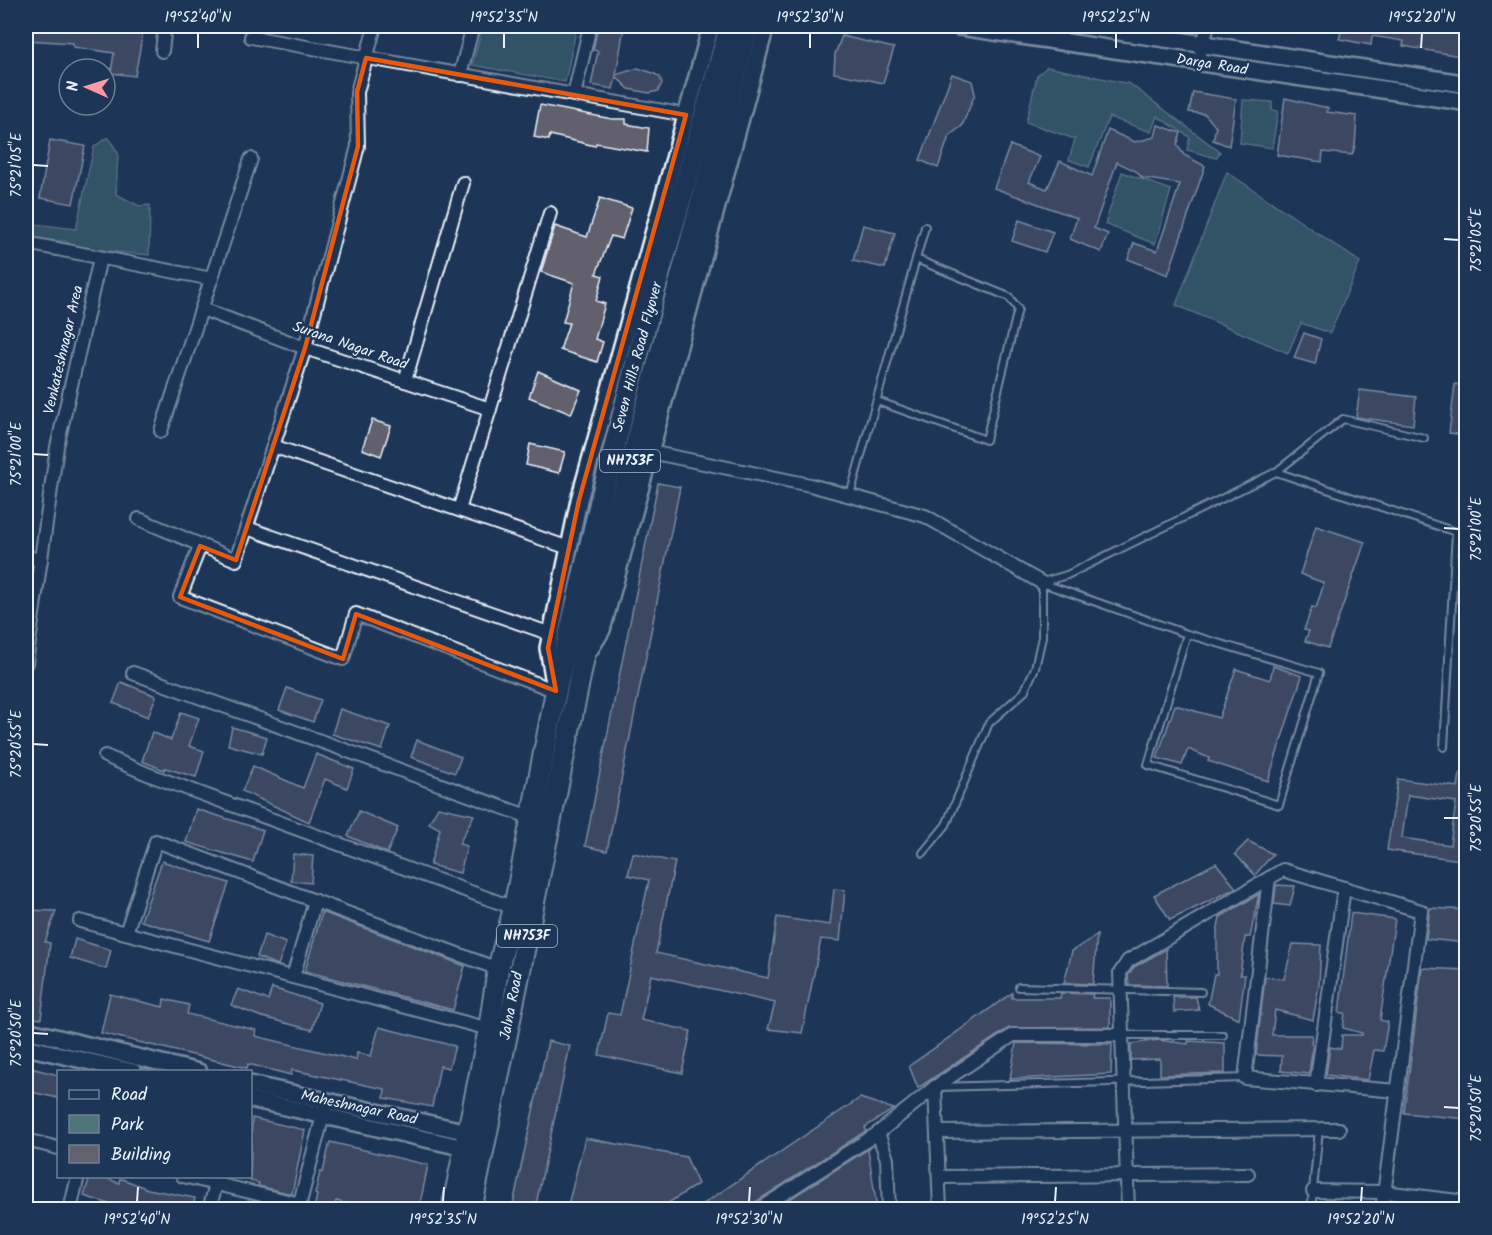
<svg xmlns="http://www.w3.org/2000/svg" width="1492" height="1235" font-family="Kalam,sans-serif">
  <rect width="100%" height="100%" fill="#1d3557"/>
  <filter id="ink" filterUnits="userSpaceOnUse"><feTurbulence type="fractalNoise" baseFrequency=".0167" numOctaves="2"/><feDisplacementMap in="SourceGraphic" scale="12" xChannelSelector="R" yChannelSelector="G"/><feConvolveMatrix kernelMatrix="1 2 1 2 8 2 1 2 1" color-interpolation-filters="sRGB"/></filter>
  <g filter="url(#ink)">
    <g fill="#4d7478" stroke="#9ab2b8" stroke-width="1.5">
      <path d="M483,26H577L565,82L472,65Z"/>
      <path d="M1047,67L1130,84L1220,152L1216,158L1187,150L1190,137L1157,116L1151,132L1109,117L1089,167L1069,160L1075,139L1026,122L1037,76Z"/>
      <path d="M1243,100L1272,102V110L1278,111L1272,148L1240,143Z"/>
      <path d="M108,137L118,153L116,194L139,206L150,205L149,255L76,248L65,241L35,240L26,233V223L76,229L94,147Z"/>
      <path d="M1122,172L1171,190L1155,244L1105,224Z"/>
      <path d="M1227,172L1360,262L1330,333L1301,323L1288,353L1176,305Z"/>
    </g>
    <g fill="#63616e" stroke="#e8f1f8" stroke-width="1.5" fill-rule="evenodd">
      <path d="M26,26H144L135,76L111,73L114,53L73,47V43L26,40Z"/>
      <path d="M598,26L624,27L616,75L638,68L653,73L660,77L662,83L658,91L649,93L629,89L616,77L613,89L591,85L598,51L593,50Z"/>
      <path d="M1343,26H1465L1459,56L1403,46L1404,41L1372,36L1371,45L1339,39Z"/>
      <path d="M842,36L894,48L883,83L834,73L835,54Z"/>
      <path d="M952,74L972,81L975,94L962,126L949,136L938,168L920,160Z"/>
      <path d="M1193,92L1236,99L1229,146L1213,140L1216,127L1205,114L1189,112Z"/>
      <path d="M1285,98L1328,108L1327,112L1357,116L1355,146L1352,155L1323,152L1322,162L1277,155Z"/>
      <path d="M540,105L612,119H626V124L649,128L647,152L596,143L595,146L550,135L549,140L534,137Z"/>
      <path d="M1158,125L1181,133L1177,145L1184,155L1205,166L1168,275L1128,259L1134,243L1157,251L1180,184L1142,178L1136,171L1117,162L1094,228L1108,234L1101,252L1070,239L1077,218L994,188L1010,145L1040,157L1029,182L1047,189L1060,161L1092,176L1108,130L1135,142L1155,137Z"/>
      <path d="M50,140L85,146L73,204L40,198Z"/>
      <path d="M600,198L632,208L622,239L611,236L596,274L603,276L596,301L605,304L595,339L603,342L597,362L560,350L569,323L563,322L574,283L541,272L555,226L587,237Z"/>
      <path d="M1019,220L1053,232L1045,252L1012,241Z"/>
      <path d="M863,225L895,233L885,268L853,261Z"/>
      <path d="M1304,333L1321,339L1315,364L1294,358Z"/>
      <path d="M538,371L581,390L571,414L529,397Z"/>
      <path d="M1455,384L1467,386V435L1449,433Z"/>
      <path d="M1360,390L1416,397L1413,425L1356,417Z"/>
      <path d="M372,420L391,426L381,456L362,449Z"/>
      <path d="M530,444L565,452L559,473L526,465Z"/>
      <path d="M658,483L680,487L607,851L585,846Z"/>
      <path d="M1316,526L1365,542L1328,648L1305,641L1309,631L1304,630L1312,607L1316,608L1324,583L1300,574Z"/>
      <path d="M1273,666L1302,676L1268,781L1208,761L1209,758L1188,749L1182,765L1157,758L1175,705L1219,718L1236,669L1270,680Z"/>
      <path d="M121,682L156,696L148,717L113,703Z"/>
      <path d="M287,688L321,700L313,722L279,710Z"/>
      <path d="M340,709L390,726L382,750L332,734Z"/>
      <path d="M181,712L199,718L189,746L204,751L196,777L165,768L164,770L142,761L152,732L171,740Z"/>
      <path d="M232,727L267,737L262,754L228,745Z"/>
      <path d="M417,740L461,757L455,773L411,757Z"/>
      <path d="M316,754L354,769L347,788L325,779L309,822L242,791L253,766L303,788Z"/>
      <path d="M1460,773L1467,774V811L1460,860L1387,850L1398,779L1458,787ZM1408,795L1456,802L1450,845L1402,838Z"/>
      <path d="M438,807L474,815L459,844L467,846L460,873L430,865L440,829L429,823Z"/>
      <path d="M196,809L263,830L253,862L186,842Z"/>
      <path d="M359,811L398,828L387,853L348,836Z"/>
      <path d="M1248,841L1273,854L1255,875L1235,854Z"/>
      <path d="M633,853L675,862L656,953L768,978L777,917L830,925L834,889L845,890L840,941L821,939L802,1033L768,1029L775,1003L651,975L641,1020L691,1031L682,1073L599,1055L608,1013L620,1015L649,880L628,875Z"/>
      <path d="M293,854L313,856L311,883L291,881Z"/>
      <path d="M162,861L229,883L209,941L141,921Z"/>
      <path d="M1216,863L1236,888L1170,920L1154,895Z"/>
      <path d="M1276,885L1295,886L1290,906L1274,904Z"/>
      <path d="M1259,894L1250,937H1245L1240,975H1245L1239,1019L1208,1004L1214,974H1217V932L1220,917Z"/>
      <path d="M1430,908L1467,910V943L1426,939Z"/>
      <path d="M26,910L56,911L45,942L50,943L41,1019L26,1017Z"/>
      <path d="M322,912L465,966L453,1010L305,971Z"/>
      <path d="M1351,913L1395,919L1380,1020L1388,1022L1383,1051L1374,1050L1368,1080L1326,1075L1330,1047L1341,1049L1342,1035H1362V1033L1343,1028L1345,1013H1339Z"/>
      <path d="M264,935L286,943L278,965L257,957Z"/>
      <path d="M1097,935L1093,984L1064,983L1072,951Z"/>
      <path d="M75,939L111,950L106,969L70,958Z"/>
      <path d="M1293,944L1321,945L1319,985L1313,1020L1275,1010L1272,1035H1312L1311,1044H1313L1309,1074L1281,1071L1282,1056L1256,1055L1265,977L1284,979Z"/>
      <path d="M1166,949L1167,986L1129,985L1128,975L1134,967Z"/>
      <path d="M1422,968L1467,970V1119L1404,1113Z"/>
      <path d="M272,988L320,1003L312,1030L259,1016L231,1005L238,989L268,1000Z"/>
      <path d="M1012,993V998H1060L1061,993L1093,994L1092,998H1110V1027L1009,1028L918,1088L909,1066Z"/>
      <path d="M110,994L163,1007L164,999L189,1005L187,1014L256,1030L255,1036L356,1060L357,1053L371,1056L379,1027L455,1046L449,1068L440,1066L432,1107L384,1098L385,1089L292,1070L291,1075L248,1064L247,1068L101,1033Z"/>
      <path d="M1173,997H1196L1199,1010L1174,1012Z"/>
      <path d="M1158,1040L1188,1044V1041L1225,1043V1073L1160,1075V1059L1131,1060V1044Z"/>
      <path d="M548,1041L570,1046L535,1209H512Z"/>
      <path d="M1016,1043L1112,1044L1111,1074L1010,1079Z"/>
      <path d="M31,1068L58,1075V1098L26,1091Z"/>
      <path d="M860,1098L894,1109L865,1127L866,1131L754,1203L750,1209H696Z"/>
      <path d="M252,1118L305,1130L292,1194L258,1186L259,1183L250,1181Z"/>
      <path d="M585,1138L686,1157L698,1184L659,1209H567Z"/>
      <path d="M330,1142L428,1165L419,1209H369L336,1201L334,1209H314L317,1195L315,1194L320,1172H323Z"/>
      <path d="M868,1149L877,1209H774Z"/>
      <path d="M90,1176H100L119,1183L120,1178L148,1189L195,1198L192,1209H125L103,1202L84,1196Z"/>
    </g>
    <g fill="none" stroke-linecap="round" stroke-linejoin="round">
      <defs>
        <g id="service">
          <path d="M877,401L986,440L1018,309L1009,297L916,259"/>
          <path d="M1276,472L1456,532L1444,747"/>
          <path d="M850,495L925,227"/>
          <path d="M1043,582L1067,575L1276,472L1343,419L1424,438"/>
          <path d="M1042,583L1187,634L1319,673L1279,805L1148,765L1187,634"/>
          <path d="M923,853L946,825L989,723L1024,692L1035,668L1042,637V583"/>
          <path d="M1019,987L1201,992"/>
          <path d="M1122,1035H1223"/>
          <path d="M938,1087L1245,1078"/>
          <path d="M1311,1210L1319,1129"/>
        </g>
        <g id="minor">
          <path d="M255,26L251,37L686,115"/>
          <path d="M1201,50L1208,26"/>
          <path d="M162,51L165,26"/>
          <path d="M460,75L473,26"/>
          <path d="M574,95L590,26"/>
          <path d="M26,243L212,279"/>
          <path d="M202,309L305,348L490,409"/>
          <path d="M405,381L463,183"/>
          <path d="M161,431L251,159"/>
          <path d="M273,446L569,548"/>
          <path d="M650,452L810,485L925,516L1042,583"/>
          <path d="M459,510L550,213"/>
          <path d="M139,519L236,560L305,348L358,146L357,92L375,26"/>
          <path d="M247,528L551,634"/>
          <path d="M200,546L180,597L343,659L356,614L556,691"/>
          <path d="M26,557L41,560"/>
          <path d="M26,663L57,447L100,258"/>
          <path d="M133,673L532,818"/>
          <path d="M105,756L150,775L514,908"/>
          <path d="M1269,878L1245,1078L1397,1091"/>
          <path d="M315,901L498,969"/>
          <path d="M80,921L489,1029"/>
          <path d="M126,933L156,841L315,901L293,977"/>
          <path d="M1316,1085L1344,888"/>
          <path d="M935,1087L940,1210"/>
          <path d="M937,1132L1339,1129"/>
          <path d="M878,1133L935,1087L1013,1035H1122"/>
          <path d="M26,1140L58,1148"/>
          <path d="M183,1176L300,1204"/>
          <path d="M939,1177L1248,1174"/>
          <path d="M1313,1191L1384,1192L1466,1202"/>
          <path d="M70,1210L78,1176"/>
          <path d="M209,1210L216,1184"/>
          <path d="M298,1210L325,1108"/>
          <path d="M758,1210L878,1133L887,1159L889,1210"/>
          <path d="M1128,1210L1120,973L1128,961L1283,870L1421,911L1382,1210"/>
        </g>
        <g id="tertiary">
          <path d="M589,651L602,630L766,26"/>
          <path d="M555,688L548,648L579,500L711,26"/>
          <path d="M26,1030L199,1072"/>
          <path d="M26,1047L134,1072"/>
          <path d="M250,1084L468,1132"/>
          <path d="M250,1099L465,1148"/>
        </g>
        <g id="secondary">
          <path d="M957,26L1466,102"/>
          <path d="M1082,26L1466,84"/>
        </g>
        <g id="trunk">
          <path d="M452,1210L489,1029L498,969L514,908L556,691L601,499L654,293L730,26"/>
          <path d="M471,1210L600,579L748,26"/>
        </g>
      </defs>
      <use href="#service" stroke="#e8f1f8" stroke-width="10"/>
      <use href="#minor" stroke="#e8f1f8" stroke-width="16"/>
      <use href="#tertiary" stroke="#e8f1f8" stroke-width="20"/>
      <use href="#secondary" stroke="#e8f1f8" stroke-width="21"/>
      <use href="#trunk" stroke="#e8f1f8" stroke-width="24"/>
      <use href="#service" stroke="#1d3557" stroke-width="6"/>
      <use href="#minor" stroke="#1d3557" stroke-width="12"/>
      <use href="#tertiary" stroke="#1d3557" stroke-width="15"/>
      <use href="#secondary" stroke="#1d3557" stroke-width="16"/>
      <use href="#trunk" stroke="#1d3557" stroke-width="20"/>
    </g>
  </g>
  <path d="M0 0H1492V1235H0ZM366,58L686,115L579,500L548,648L556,691L356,614L343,659L180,597L200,546L236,560L305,348L358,146L357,92Z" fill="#1d3557" fill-opacity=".55" fill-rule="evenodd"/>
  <path fill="none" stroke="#e8590c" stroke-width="4.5" stroke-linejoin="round" d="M366,58L686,115L579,500L548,648L556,691L356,614L343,659L180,597L200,546L236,560L305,348L358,146L357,92Z"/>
  <path fill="none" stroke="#e8f1f8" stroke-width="2" d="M198,48V33M504,48V33M810,48V33M1116,48V33M1421,48L1422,33M33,165L48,166M1444,239L1459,240M33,454L48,455M1444,528L1459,529M33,744L48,745M1444,818H1459M33,1033L48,1034M1444,1107L1459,1108M137,1202L138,1187M443,1202L444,1187M749,1202L750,1187M1055,1202L1056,1187M1361,1202L1362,1187"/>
  <g text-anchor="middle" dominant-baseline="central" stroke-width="4.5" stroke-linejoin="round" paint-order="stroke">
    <g fill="#1d3557" stroke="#abb9c8" stroke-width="1.5">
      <rect x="600" y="450" width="60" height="22" rx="4.5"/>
      <rect x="497" y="925" width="60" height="22" rx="4.5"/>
    </g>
    <g font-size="14" font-weight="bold" fill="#e8f1f8">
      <text x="630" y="461">NH753F</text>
      <text x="527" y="936">NH753F</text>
    </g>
    <g font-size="15" fill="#e8f1f8" stroke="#1d3557">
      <text transform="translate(1212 65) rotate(9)">Darga Road</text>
      <text transform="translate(350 346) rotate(19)">Surana Nagar Road</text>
      <text transform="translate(64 350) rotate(-77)">Venkateshnagar Area</text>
      <text transform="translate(638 357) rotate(-75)">Seven Hills Road Flyover</text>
      <text transform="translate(512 1006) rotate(-79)">Jalna Road</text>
      <text transform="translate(359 1108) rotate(12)">Maheshnagar Road</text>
    </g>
  </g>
  <rect width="1492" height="1235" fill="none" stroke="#1d3557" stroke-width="66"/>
  <rect x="57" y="1070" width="195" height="108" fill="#1d3557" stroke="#6e8097" stroke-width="1.5"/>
  <rect x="69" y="1090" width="30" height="9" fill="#1d3557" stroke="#6e8097" stroke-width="1.5"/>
  <text x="111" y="1100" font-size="18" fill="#e8f1f8">Road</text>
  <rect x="69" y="1115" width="30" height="18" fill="#4d7478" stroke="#6e8097" stroke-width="1.5"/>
  <text x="111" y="1130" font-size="18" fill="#e8f1f8">Park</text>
  <rect x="69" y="1145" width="30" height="18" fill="#63616e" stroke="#6e8097" stroke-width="1.5"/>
  <text x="111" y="1160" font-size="18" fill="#e8f1f8">Building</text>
  <g transform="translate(87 87) rotate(273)"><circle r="28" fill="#1d3557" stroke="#6e8097" stroke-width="1.5"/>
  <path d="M0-4.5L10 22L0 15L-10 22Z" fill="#ff9aa2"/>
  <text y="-9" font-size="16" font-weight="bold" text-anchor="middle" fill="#e8f1f8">N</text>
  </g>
  <rect x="33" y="33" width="1426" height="1169" fill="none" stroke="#e8f1f8" stroke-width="2"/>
  <g font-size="15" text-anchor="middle" fill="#e8f1f8">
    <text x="198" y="22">19°52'40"N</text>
    <text x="504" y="22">19°52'35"N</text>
    <text x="810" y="22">19°52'30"N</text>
    <text x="1116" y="22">19°52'25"N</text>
    <text x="1422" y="22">19°52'20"N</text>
    <text transform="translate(16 165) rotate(-90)" y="5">75°21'05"E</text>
    <text transform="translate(1476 240) rotate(-90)" y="5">75°21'05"E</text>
    <text transform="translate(16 454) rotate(-90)" y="5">75°21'00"E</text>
    <text transform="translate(1476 529) rotate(-90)" y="5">75°21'00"E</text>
    <text transform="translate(16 744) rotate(-90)" y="5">75°20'55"E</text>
    <text transform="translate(1476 818) rotate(-90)" y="5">75°20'55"E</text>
    <text transform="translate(16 1033) rotate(-90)" y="5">75°20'50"E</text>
    <text transform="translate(1476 1108) rotate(-90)" y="5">75°20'50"E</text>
    <text x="137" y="1224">19°52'40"N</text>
    <text x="443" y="1224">19°52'35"N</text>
    <text x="749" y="1224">19°52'30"N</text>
    <text x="1055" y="1224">19°52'25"N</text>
    <text x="1361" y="1224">19°52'20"N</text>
  </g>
</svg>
